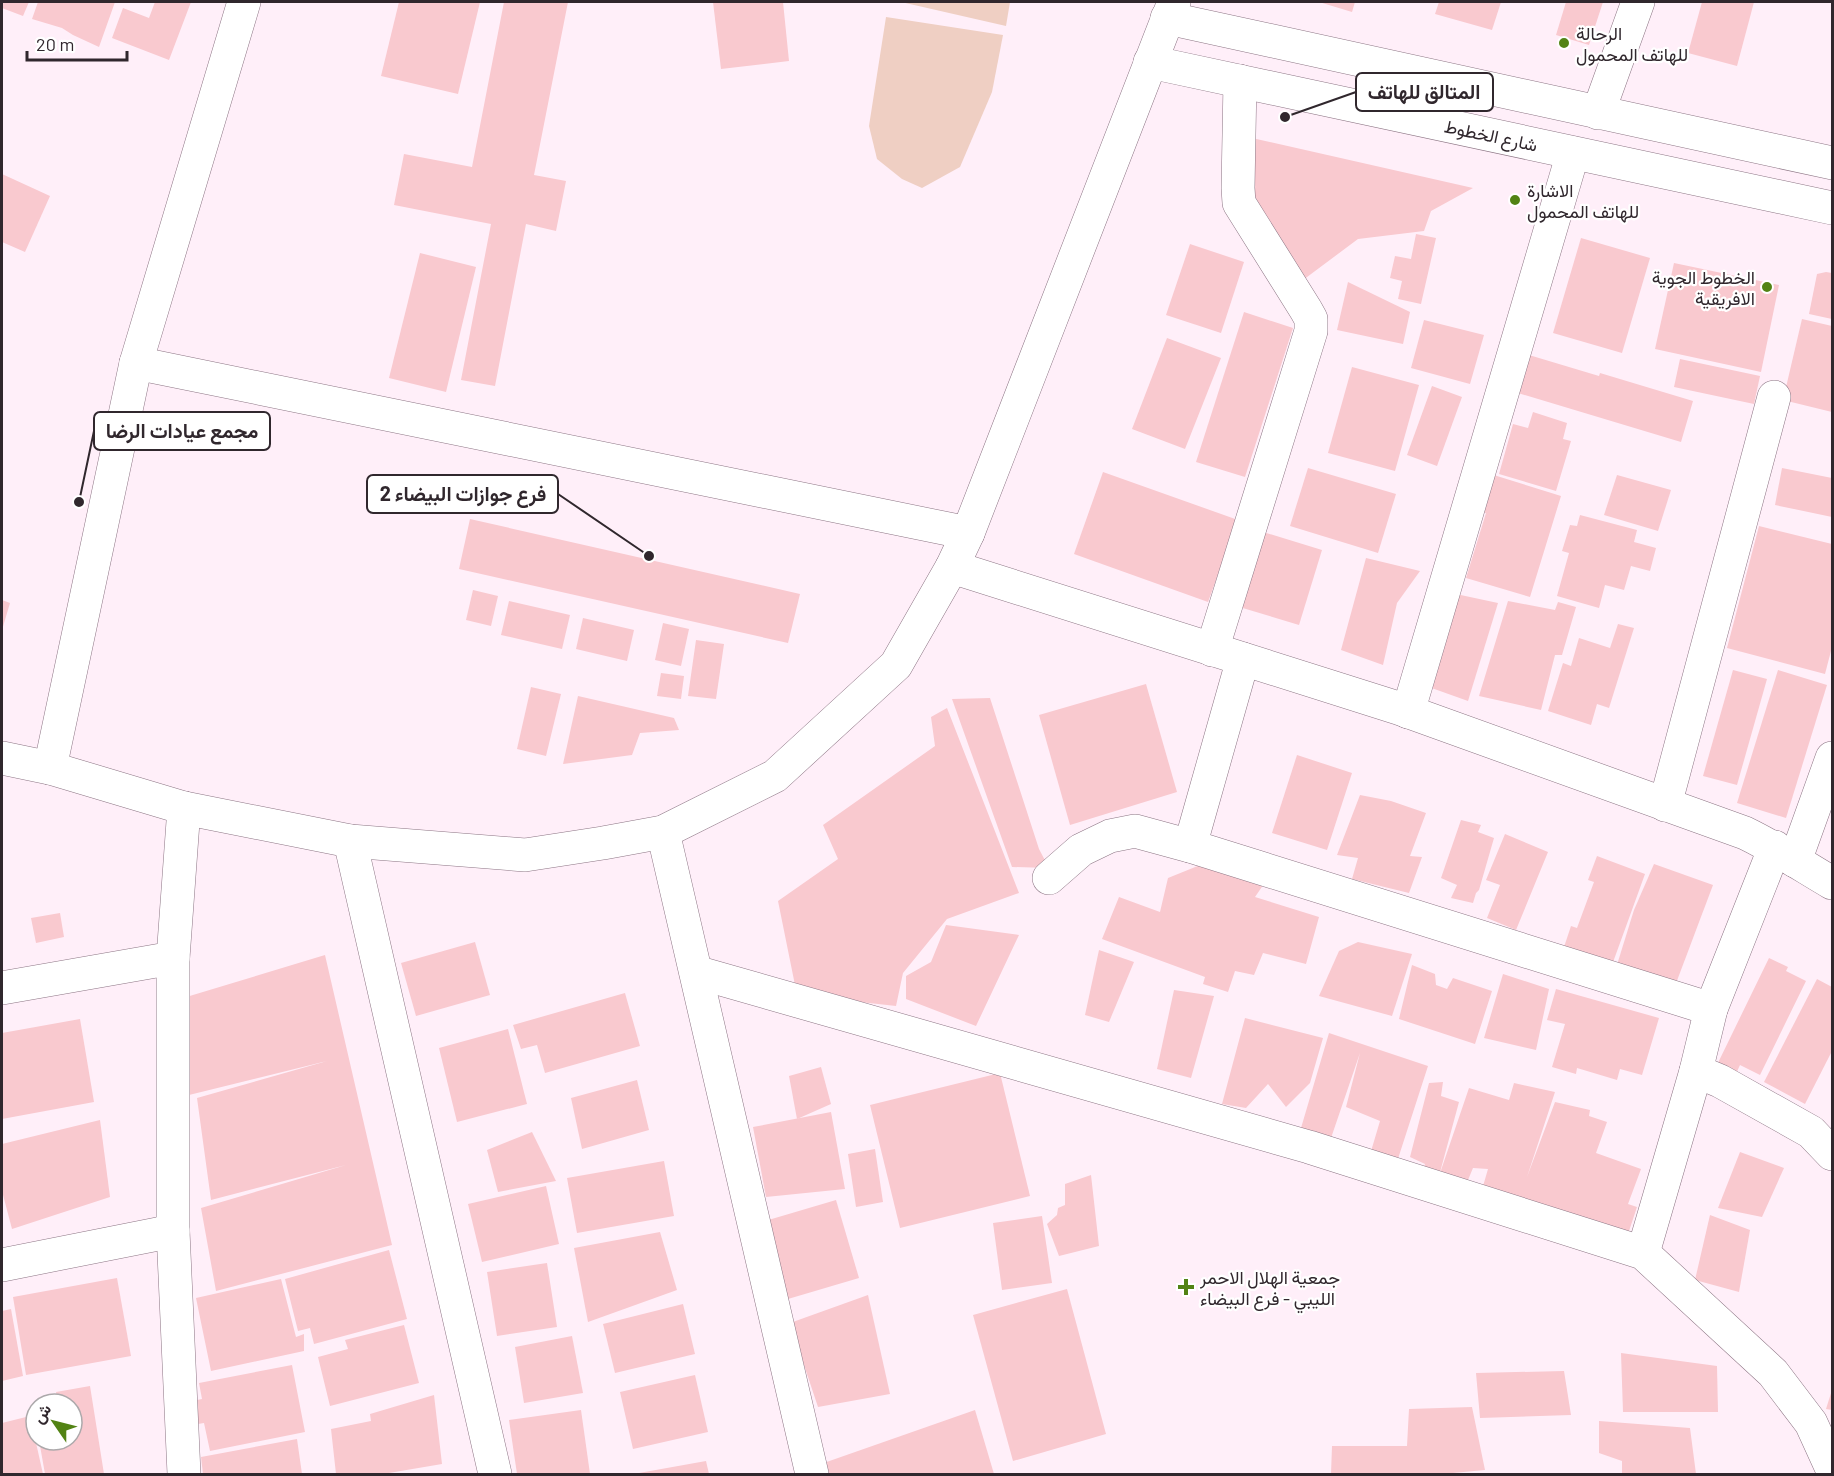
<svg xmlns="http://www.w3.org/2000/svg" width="1834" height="1476" font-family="Barlow,Vazirmatn,sans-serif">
  <rect width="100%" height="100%" fill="#ffeff9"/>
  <g fill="#efcfc3">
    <path d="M901,2H1010L1006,26Z"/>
    <path d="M886,17L1003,35L992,92L960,167L922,188L902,179L877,159L869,126Z"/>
  </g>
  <g fill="#f9c9cf">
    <path d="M2,2H29L23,16L2,8Z"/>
    <path d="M38,2H115L99,47L73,35L62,28L32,19Z"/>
    <path d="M155,2H191L169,60L112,38L123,8L149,18Z"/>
    <path d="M399,2H480L458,94L381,76Z"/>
    <path d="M504,2H568L534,175L566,181L556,231L526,224L495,386L461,380L491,224L394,205L404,154L472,167Z"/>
    <path d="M713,2H783L789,61L721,69Z"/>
    <path d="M1319,2H1355L1352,12Z"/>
    <path d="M1439,2H1501L1492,30L1435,14Z"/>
    <path d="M1566,2H1603L1589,45L1556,35Z"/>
    <path d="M1702,2H1754L1737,66L1688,53Z"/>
    <path d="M1243,136L1473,188L1431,211L1424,231L1358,239L1295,286L1245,174Z"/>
    <path d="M2,174L50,196L25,252L2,242Z"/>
    <path d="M1416,234L1436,238L1421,304L1398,299L1402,281L1390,278L1395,256L1411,259Z"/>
    <path d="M1581,238L1650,258L1622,353L1553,333Z"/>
    <path d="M1190,244L1244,262L1221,333L1166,315Z"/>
    <path d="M420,253L476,267L446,392L389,378Z"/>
    <path d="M1674,263L1779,285L1761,372L1655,349Z"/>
    <path d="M1826,272L1832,273V319L1809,314L1817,274Z"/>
    <path d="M1348,282L1410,312L1403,344L1337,330Z"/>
    <path d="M1244,312L1293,328L1245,477L1196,462Z"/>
    <path d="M1802,319L1832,326V412L1783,400Z"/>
    <path d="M1424,320L1484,335L1470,384L1411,368Z"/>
    <path d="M1167,338L1221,358L1185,449L1132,429Z"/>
    <path d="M1529,355L1599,376L1600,373L1693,401L1681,442L1518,393Z"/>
    <path d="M1680,359L1760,376L1754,404L1674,387Z"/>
    <path d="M1352,367L1419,385L1395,471L1328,453Z"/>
    <path d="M1432,386L1462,397L1437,466L1407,455Z"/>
    <path d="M1533,412L1567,423L1563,439L1571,441L1556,491L1499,474L1513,424L1528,428Z"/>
    <path d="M1308,468L1396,494L1378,553L1290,526Z"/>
    <path d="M1782,468L1832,478V517L1775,505Z"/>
    <path d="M1103,472L1238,520L1208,602L1074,554Z"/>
    <path d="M1484,472L1561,496L1530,597L1466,578L1486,513L1473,509Z"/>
    <path d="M1617,475L1671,490L1658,531L1604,515Z"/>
    <path d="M1580,515L1637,530L1634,542L1656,548L1650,571L1631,566L1624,590L1605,585L1599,608L1557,596L1569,553L1562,551L1570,525L1577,526Z"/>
    <path d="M470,519L800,594L788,643L459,569Z"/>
    <path d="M1759,526L1832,544V647L1825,674L1727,648Z"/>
    <path d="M1260,531L1322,550L1299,625L1236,606Z"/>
    <path d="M1366,558L1420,571L1397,603L1383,665L1341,650Z"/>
    <path d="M473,590L498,596L491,626L466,620Z"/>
    <path d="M1456,594L1498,603L1468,701L1426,686Z"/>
    <path d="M2,600L10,603L2,630Z"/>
    <path d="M509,601L570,615L562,649L501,635Z"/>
    <path d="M1508,601L1555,610L1558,602L1576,607L1562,655H1555L1541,710L1479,696Z"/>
    <path d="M583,618L634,630L627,661L576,649Z"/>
    <path d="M663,623L689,629L681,666L655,660Z"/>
    <path d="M1618,624L1634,628L1609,708L1597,704L1591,725L1548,711L1563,663L1571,666L1579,638L1610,648Z"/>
    <path d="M696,640L724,644L716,699L688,696Z"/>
    <path d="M1733,670L1767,679L1737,785L1703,776Z"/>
    <path d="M1778,670L1827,685L1786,818L1737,803Z"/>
    <path d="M661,673L684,676L681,699L657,696Z"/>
    <path d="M1146,684L1177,792L1070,825L1039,715Z"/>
    <path d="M531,687L561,694L546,756L517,749Z"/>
    <path d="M578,696L674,718L679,730L640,733L632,755L563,764Z"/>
    <path d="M990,698L1039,849L1049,868L1012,867L952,699Z"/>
    <path d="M947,708L1019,893L947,919L903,973L896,1006L797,995L778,901L838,859L823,825L935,746L931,717Z"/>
    <path d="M1297,755L1352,773L1327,850L1272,833Z"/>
    <path d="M1360,795L1391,801L1426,813L1410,856L1422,857L1409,893L1352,879L1358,858L1337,855Z"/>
    <path d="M1461,820L1481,825L1478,832L1494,838L1479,890L1476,893L1473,903L1451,898L1457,885L1441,878Z"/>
    <path d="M1505,834L1548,852L1516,930L1487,918L1500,885L1486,880Z"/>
    <path d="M1597,856L1645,874L1612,965L1564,947L1571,926L1577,928L1594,882L1588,880Z"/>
    <path d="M1215,859L1270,875L1255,897L1319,917L1306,964L1263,953L1254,975L1235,971L1228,992L1203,984L1205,977L1102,939L1119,897L1160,912L1168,878Z"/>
    <path d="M1654,864L1713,885L1675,986L1616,968L1634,910Z"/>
    <path d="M60,913L64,937L36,943L31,918Z"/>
    <path d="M946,925L1019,935L976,1026L906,999V976L931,962Z"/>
    <path d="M475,942L490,995L416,1016L401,963Z"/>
    <path d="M1358,942L1412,954L1392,1016L1319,996L1339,951Z"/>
    <path d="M1099,950L1134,962L1109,1022L1085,1015Z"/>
    <path d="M325,955L392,1245L216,1291L201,1208L346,1165L211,1200L197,1098L327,1061L189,1095L183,998Z"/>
    <path d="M1769,958L1788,967L1786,971L1806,981L1760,1075L1740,1065L1734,1078L1715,1069Z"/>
    <path d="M1412,965L1435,974L1436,985L1447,989L1453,978L1492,991L1475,1044L1399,1019Z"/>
    <path d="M1503,974L1549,989L1536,1050L1484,1038Z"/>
    <path d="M1817,979L1832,987V1051L1805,1104L1764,1082Z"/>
    <path d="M1556,989L1659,1018L1642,1075L1620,1069L1617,1080L1577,1068L1576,1074L1552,1067L1565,1024L1547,1020Z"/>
    <path d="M1174,990L1214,996L1191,1078L1157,1069Z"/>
    <path d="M625,993L640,1046L545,1073L537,1045L521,1049L513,1025Z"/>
    <path d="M1245,1018L1323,1038L1310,1083L1286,1107L1268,1084L1246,1108L1222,1104Z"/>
    <path d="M80,1019L94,1102L2,1119V1033Z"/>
    <path d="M508,1029L527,1104L457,1122L439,1048Z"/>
    <path d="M1329,1033L1428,1066L1395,1168L1369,1158L1380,1121L1346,1107L1360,1053L1331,1138L1301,1128Z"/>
    <path d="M821,1067L831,1104L797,1119L789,1076Z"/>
    <path d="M1000,1073L1030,1196L900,1228L870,1105Z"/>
    <path d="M637,1080L649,1130L582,1149L571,1098Z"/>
    <path d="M1443,1082L1441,1096L1459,1102L1439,1176L1469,1088L1509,1100L1514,1083L1555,1092L1527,1177L1555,1102L1590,1110L1589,1116L1607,1122L1596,1153L1641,1169L1628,1204L1637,1207L1628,1234L1481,1193L1488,1169L1473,1168L1463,1192L1421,1177L1425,1164L1410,1157L1429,1083Z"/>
    <path d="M831,1112L845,1189L766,1197L753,1127Z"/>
    <path d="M100,1120L110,1197L12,1229L2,1191V1144Z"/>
    <path d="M532,1132L556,1181L498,1192L487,1150Z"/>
    <path d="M875,1149L883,1202L856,1207L848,1154Z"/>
    <path d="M1740,1152L1784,1168L1762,1217L1718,1208Z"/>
    <path d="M664,1161L674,1216L577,1233L567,1178Z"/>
    <path d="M1091,1175L1099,1246L1059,1256L1047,1224L1057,1215L1058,1208L1065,1205V1184Z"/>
    <path d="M546,1186L559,1244L482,1262L468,1204Z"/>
    <path d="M836,1200L859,1278L788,1299L765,1221Z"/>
    <path d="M1710,1215L1750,1230L1739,1292L1695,1280Z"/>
    <path d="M1042,1216L1052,1283L1002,1290L993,1223Z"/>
    <path d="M660,1232L677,1290L588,1322L574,1248Z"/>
    <path d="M389,1250L407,1319L314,1344L310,1328L298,1331L285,1279Z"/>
    <path d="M547,1263L557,1327L497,1336L487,1272Z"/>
    <path d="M117,1278L131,1356L26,1375L13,1297Z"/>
    <path d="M281,1279L296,1337L304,1334V1351L211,1371L196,1298Z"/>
    <path d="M1067,1289L1106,1434L1013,1461L973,1315Z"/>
    <path d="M868,1295L890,1394L818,1407L790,1323Z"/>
    <path d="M683,1304L695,1354L615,1373L603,1324Z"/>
    <path d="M11,1309L23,1376L2,1381V1311Z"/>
    <path d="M404,1325L419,1383L330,1406L318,1357L348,1349L345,1340Z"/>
    <path d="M572,1336L583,1393L524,1403L515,1347Z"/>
    <path d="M1621,1353L1717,1366L1718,1412H1623Z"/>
    <path d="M292,1365L305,1432L210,1451L204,1423L192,1425L187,1402L202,1399L199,1383Z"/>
    <path d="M1564,1371L1571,1415L1480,1418L1476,1373Z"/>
    <path d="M695,1375L708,1432L633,1449L620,1392Z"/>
    <path d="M90,1386L104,1474H45L39,1440H72V1404H58L56,1392Z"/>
    <path d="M1832,1390V1410L1826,1409Z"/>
    <path d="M434,1395L442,1464L383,1474H336L331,1429L371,1421L370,1414Z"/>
    <path d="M1472,1407L1485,1470L1442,1474H1331L1332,1446H1407L1409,1409Z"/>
    <path d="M581,1410L590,1474H517L509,1420Z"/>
    <path d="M975,1410L994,1474H820L818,1465Z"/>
    <path d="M30,1416L43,1474H2V1423Z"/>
    <path d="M1599,1421L1690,1428L1696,1474H1622V1461L1599,1453Z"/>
    <path d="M297,1439L302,1474H203L201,1457Z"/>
    <path d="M706,1461L709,1474H639V1473Z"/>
  </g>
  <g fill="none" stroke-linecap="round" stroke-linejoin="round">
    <defs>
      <g id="minor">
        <path d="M1167,18L1832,163"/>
        <path d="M1150,62L1832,208"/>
        <path d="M1598,113L1638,2"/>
        <path d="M136,363L968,533"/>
        <path d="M952,567L1398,708L1745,833C1776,848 1803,866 1832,883"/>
        <path d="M1212,650L1311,331V319L1306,310L1239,203L1238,188L1240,81"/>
        <path d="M1408,712L1573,153"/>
        <path d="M2,758L50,768L184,808L350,841L525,855L603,843L663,832L775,776L896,665L952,567L968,533L1174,2"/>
        <path d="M50,768L136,363L244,2"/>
        <path d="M1665,805L1774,397"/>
        <path d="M184,808L173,958V1231L184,1474"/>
        <path d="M663,832L812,1474"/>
        <path d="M350,841L495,1474"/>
        <path d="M1190,846L1243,659"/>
        <path d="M1795,861L1832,758"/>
        <path d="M1049,878L1081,850L1110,836L1135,831L1190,846L1711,1009"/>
        <path d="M696,972L1309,1147L1643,1253L1773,1373L1811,1423L1832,1469"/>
        <path d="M2,988L173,958"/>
        <path d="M1696,1071L1720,1081L1811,1132L1832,1154"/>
        <path d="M1643,1253L1696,1071L1711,1009L1775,847"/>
        <path d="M2,1265L173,1231"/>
      </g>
    </defs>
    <use href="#minor" stroke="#8c7584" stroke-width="34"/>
    <use href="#minor" stroke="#fff" stroke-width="33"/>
  </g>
  <g fill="#528314" stroke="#fff" stroke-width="2">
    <circle cx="1564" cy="43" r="6"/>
    <circle cx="1515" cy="200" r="6"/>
    <circle cx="1767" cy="287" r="6"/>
    <path d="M1183 1278h6v6h6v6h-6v6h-6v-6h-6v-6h6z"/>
  </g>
  <g text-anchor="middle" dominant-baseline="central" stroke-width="4.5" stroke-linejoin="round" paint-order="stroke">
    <g font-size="18" fill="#30272d" stroke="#fff" text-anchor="start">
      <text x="1576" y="33">الرحالة<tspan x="1576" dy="21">للهاتف المحمول</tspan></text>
      <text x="1527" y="190">الاشارة<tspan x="1527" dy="21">للهاتف المحمول</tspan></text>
      <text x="1755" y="277" text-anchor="end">الخطوط الجوية<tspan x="1755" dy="21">الافريقية</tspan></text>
      <text x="1200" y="1277">جمعية الهلال الاحمر<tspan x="1200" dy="21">الليبي - فرع البيضاء</tspan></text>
    </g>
    <g font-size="18" fill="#30272d" stroke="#fff">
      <text transform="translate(1491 135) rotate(12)">شارع الخطوط</text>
    </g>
  </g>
  <path fill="none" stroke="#30272d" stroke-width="2" d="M1285 117L1356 92M79 502L94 431M649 556L558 494"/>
  <g fill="#30272d" stroke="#fff" stroke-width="2">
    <circle cx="1285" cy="117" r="6"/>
    <circle cx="79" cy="502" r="6"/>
    <circle cx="649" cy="556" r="6"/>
  </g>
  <g fill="#fff" stroke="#30272d" stroke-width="2">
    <rect x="1356" y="73" width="137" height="38" rx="6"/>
    <rect x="94" y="412" width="176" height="38" rx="6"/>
    <rect x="367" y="475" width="191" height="38" rx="6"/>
  </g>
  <g font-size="20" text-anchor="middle" font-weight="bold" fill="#30272d">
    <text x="1424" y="99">المتالق للهاتف</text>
    <text x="182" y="438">مجمع عيادات الرضا</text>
    <text x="463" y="501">فرع جوازات البيضاء 2</text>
  </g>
  <rect width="1834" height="1476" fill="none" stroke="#30272d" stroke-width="6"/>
  <g transform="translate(54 1422) rotate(305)"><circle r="28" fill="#ffffff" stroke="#aca9ab" stroke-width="1.5"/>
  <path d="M0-4.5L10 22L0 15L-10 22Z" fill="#528314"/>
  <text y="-9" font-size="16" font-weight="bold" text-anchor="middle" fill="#30272d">ش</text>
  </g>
  <path d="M27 51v9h100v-9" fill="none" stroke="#30272d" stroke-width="3"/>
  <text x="36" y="51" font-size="18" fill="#30272d" stroke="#ffffff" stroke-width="4.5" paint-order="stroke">20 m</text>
</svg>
